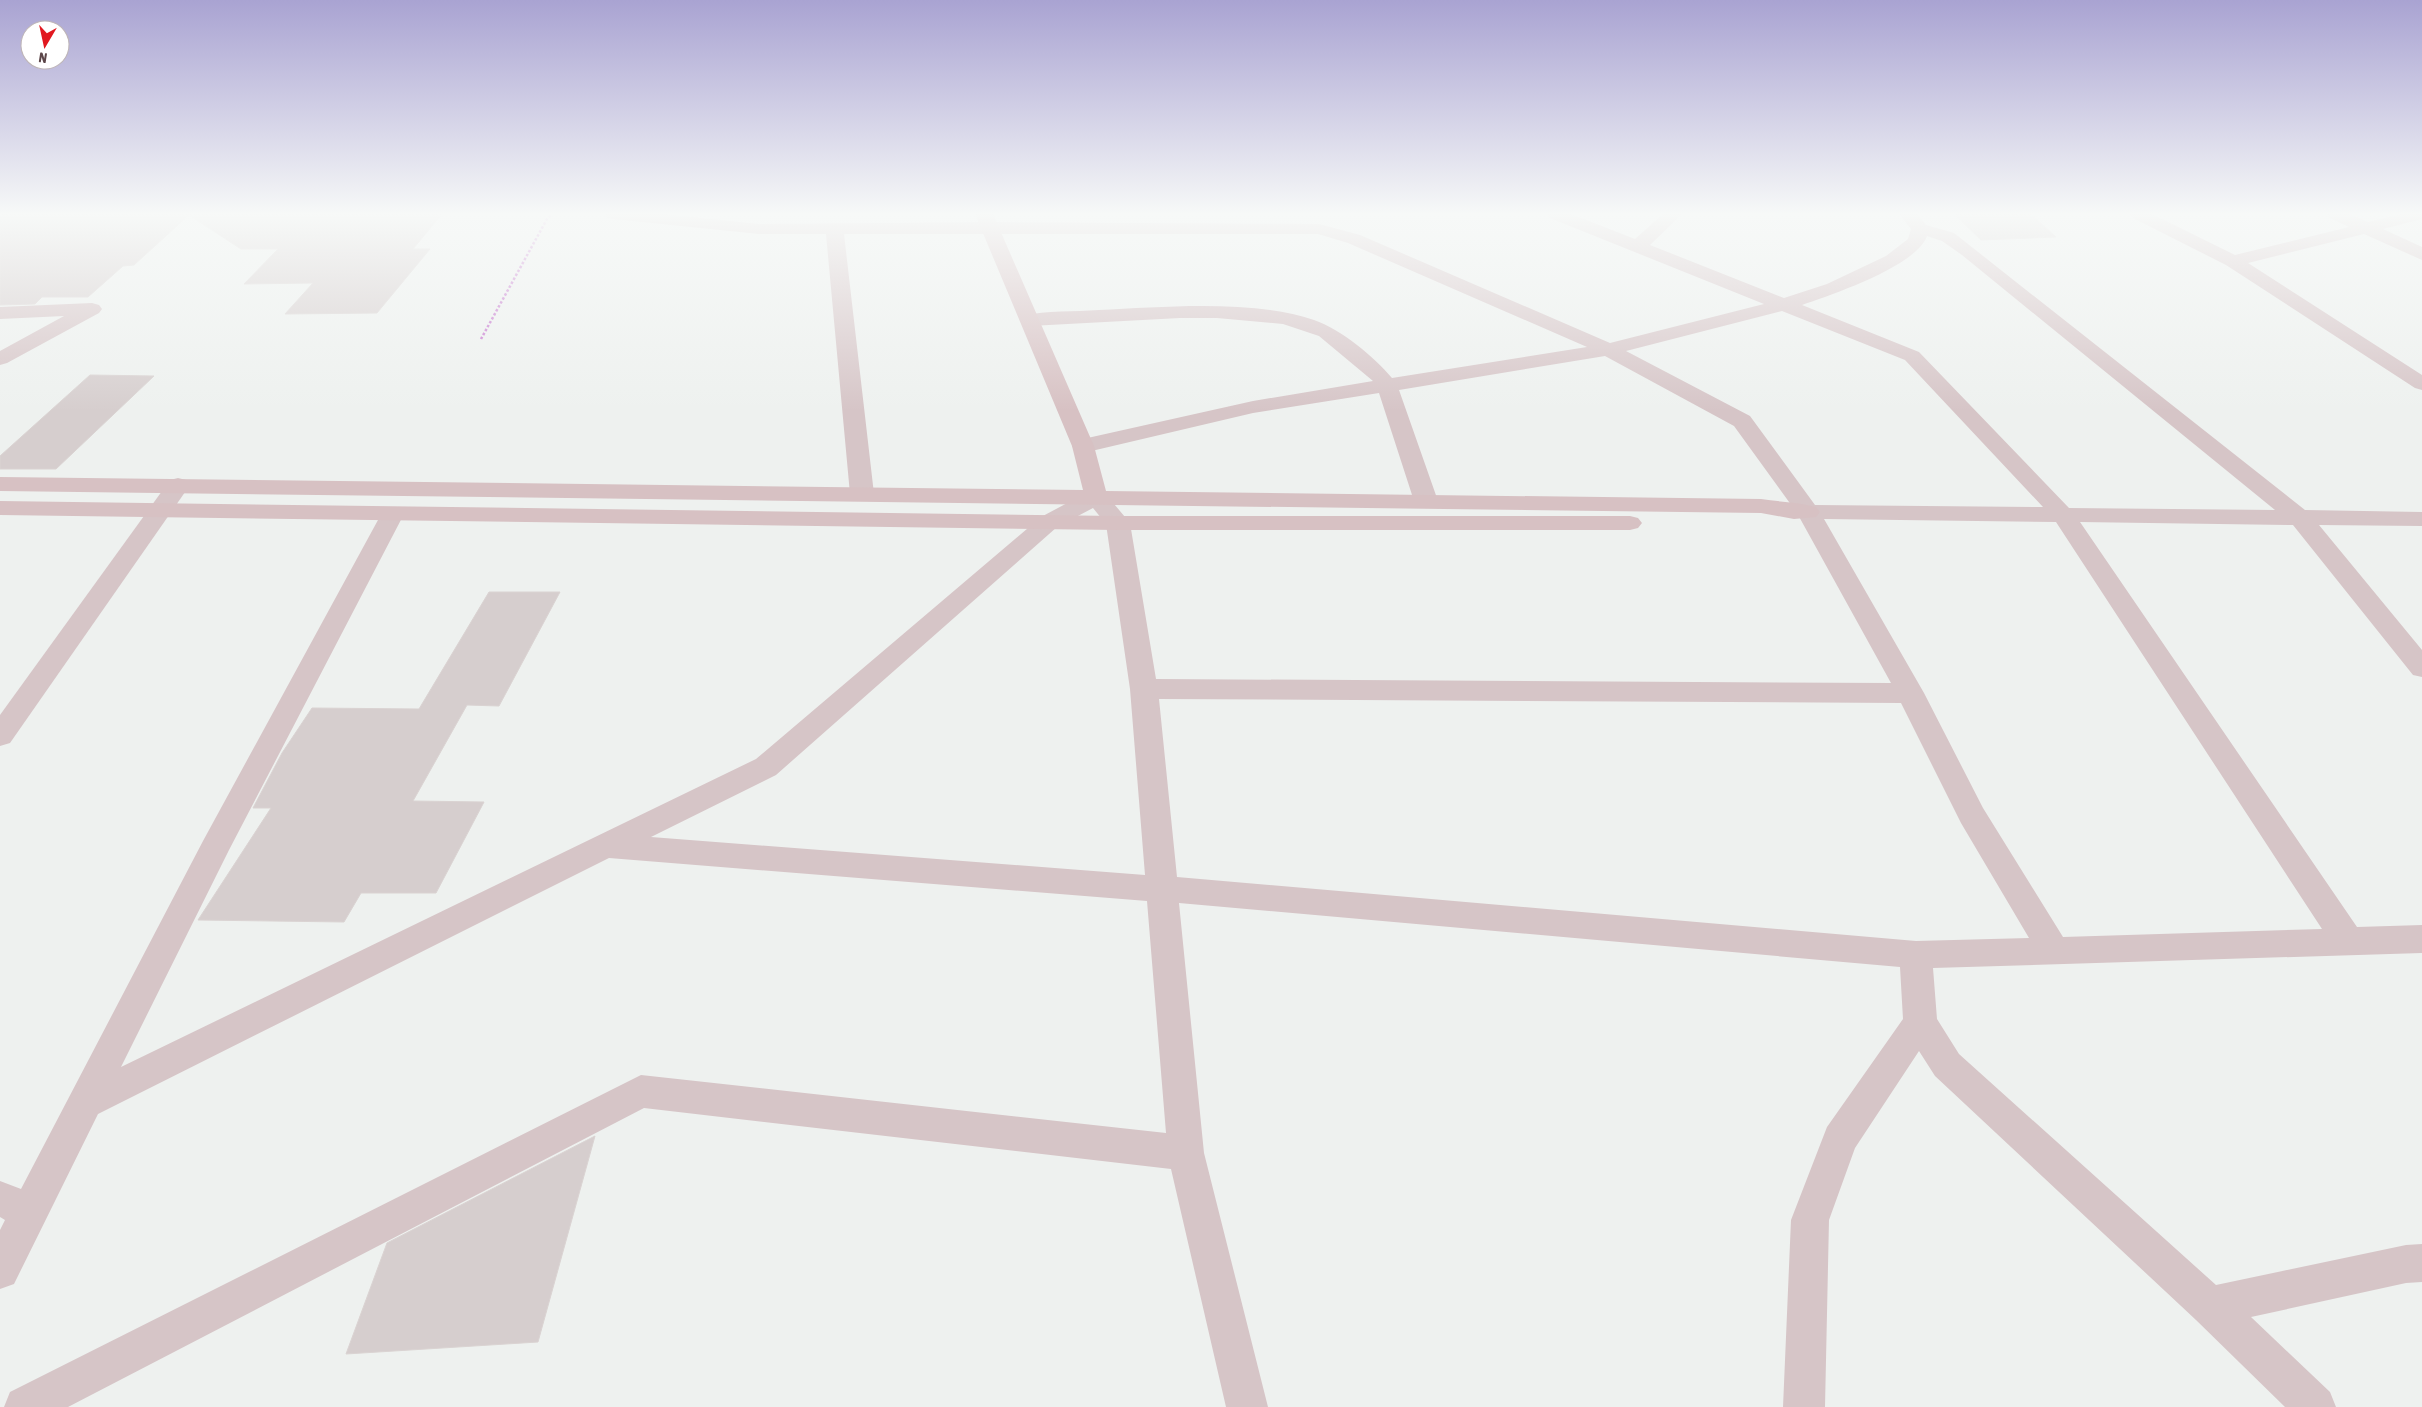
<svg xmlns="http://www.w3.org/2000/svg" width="2422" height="1407" font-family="'Asap Condensed',sans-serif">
  <rect width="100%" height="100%" fill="#eef1ef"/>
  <g fill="#d6cece" stroke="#dad3d2">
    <path d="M0,214H442L413,249H430L377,313L285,314L313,283L244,284L278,249H241L189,215L134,265L123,266L88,297H42L35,304L0,305Z"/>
    <path d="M1954,214H2031L2056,237L1981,240Z"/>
    <path d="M90,375L154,376L56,469H0V456Z"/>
    <path d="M489,592H560L499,706L467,705L413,801L484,802L436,893H361L344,922L198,920L271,808H253L282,753L312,708L419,709Z"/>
    <path d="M595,1136L538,1342L346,1354L387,1243Z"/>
  </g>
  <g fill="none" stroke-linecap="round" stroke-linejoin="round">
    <path stroke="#c574cd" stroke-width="2.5" stroke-dasharray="2.5 2" stroke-linecap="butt" d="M481,339L547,219L552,214"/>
    <g fill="#d6c5c7" fill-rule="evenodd">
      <path d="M604,214H663L759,224L991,222L1319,224L1360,235L1610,343L1764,304L1550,218L1547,214H1571L1635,239L1663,214H1682L1650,245L1784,298L1827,284L1886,256L1908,239L1911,229L1899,214H1917L1926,225L1954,233L2305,510L2422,512V526L2319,525L2422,650V677L2413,675L2293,525L2080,522L2357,927L2422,925V953L1933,968L1937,1019L1959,1054L2216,1285L2406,1245L2422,1244V1282L2406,1283L2251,1317L2330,1392L2336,1407H2285L2196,1320L1935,1076L1919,1051L1855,1148L1829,1220L1825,1407H1783L1791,1220L1827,1127L1903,1019L1900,967L1179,903L1204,1153L1268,1407H1226L1171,1169L644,1108L68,1407H4L10,1392L641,1075L1166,1133L1147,901L609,858L98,1114L14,1284L0,1289V1230L5,1220L0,1217V1181L21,1189L203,841L384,509L392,507L400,509L404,514L229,850L121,1067L756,759L1041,517L1088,492L1096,490L1104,492L1130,523L1156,679L1891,683L1797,513L1734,426L1605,356L1399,390L1438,501L1434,506L1426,508L1418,506L1414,501L1379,393L1253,413L1083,453L1075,451L1072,446L1075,441L1083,439L1253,401L1373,381L1319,336L1283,324L1217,318H1180L1030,326L1023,324L1020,320L1023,316C1047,310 1074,312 1099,310C1165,307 1251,299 1314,320C1341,329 1374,357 1392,378L1587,347L1348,243L1318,234H844L874,494L870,499L862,501L854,499L850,494L826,234H759L613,219L607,218ZM1927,236L1942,241L1962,255L2275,510L2069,508L1919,352L1802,305C1831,295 1917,266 1927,236ZM1782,311L1905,360L2043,507L1815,505L1750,416L1626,351ZM1093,508L1106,524L1130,689L1145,875L651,837L776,775L1057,527ZM1824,519L2056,522L2322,929L2063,937L1983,808L1924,693ZM1159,699L1901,703L1961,823L2029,938L1916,941L1177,877Z"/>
      <path d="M2130,214H2152L2235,255L2349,227L2330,218L2327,214H2350L2368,222L2401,214H2422V219L2383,229L2422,247V260L2364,234L2248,263L2422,375V390L2415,388L2226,265L2133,218Z"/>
      <path d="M92,303L99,305L102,309L99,313L7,363L0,365V351L64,316L0,319V307Z"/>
      <path d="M178,478L186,480L190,485L10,743L0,746V715L170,480Z"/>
    </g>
    <g fill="#d7c1c3" fill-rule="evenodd">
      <path d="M975,214H993L1094,446L1106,491L1761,499C1779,502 1799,502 1816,507L1820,512L1816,517L1794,519L1761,513L0,491V477L1083,490L1072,446Z"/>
      <path d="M0,501L1118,516H1630L1638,518L1642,523L1638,528L1630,530H1118L0,515Z"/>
    </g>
  </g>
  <linearGradient id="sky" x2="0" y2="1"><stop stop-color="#a9a3d2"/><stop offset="0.52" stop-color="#f7f9f8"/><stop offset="1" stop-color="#f7f9f8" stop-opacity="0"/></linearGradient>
  <rect width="2422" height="411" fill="url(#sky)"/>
  <g transform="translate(45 45) rotate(189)"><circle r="24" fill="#ffffff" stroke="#beb5b6"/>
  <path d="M0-4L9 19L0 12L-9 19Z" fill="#e11820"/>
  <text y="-8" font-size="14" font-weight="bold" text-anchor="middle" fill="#5c4649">N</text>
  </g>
</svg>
